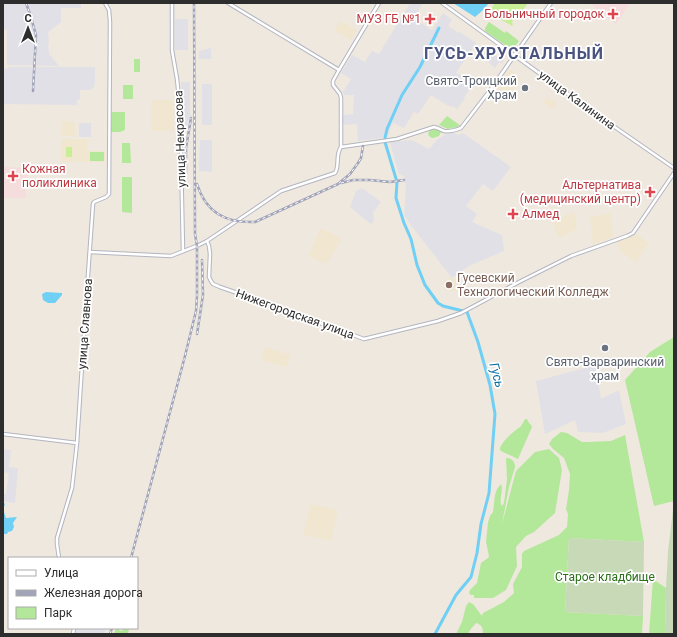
<svg xmlns="http://www.w3.org/2000/svg" width="677" height="637" font-family="Roboto,sans-serif">
  <rect width="100%" height="100%" fill="#efe8df"/>
  <g fill="#e2e0e7">
    <path d="M3,3H75V4H81V8H61V22L48,32L49,44L48,45L49,54L59,66L7,65V30L3,29Z"/>
    <path d="M409,3H423L413,18L432,30L443,13L452,20L448,26L459,33L460,32L476,43L456,73L464,77L474,84L464,97L465,98L457,109L453,106L452,107L448,105H447L431,95L418,114L414,112L404,128L393,123L387,137L358,141L357,124L343,125V115L353,114L354,95H344L343,92L351,79L341,73L352,55L365,62L372,51L379,54L409,5Z"/>
    <rect x="175" y="19" width="13" height="31"/>
    <path d="M211,48V59H199V51Z"/>
    <path d="M494,54L504,61L502,63L499,62L495,68L488,62Z"/>
    <path d="M9,67H95V82L94,87L90,90H80V99L77,100V105L3,104V69H7Z"/>
    <path d="M181,82H190V115L186,127H182Z"/>
    <rect x="202" y="84" width="10" height="41"/>
    <rect x="79" y="123" width="12" height="14"/>
    <path d="M453,132L458,135L463,133L511,167L493,191L483,184L466,206L477,214L472,222L502,235L504,251L469,266L452,278L413,228L404,215L406,188L404,176L399,174L397,168L390,142L412,140L429,149L437,140L446,134Z"/>
    <path d="M200,140H212V172L199,171Z"/>
    <path d="M362,188L381,202L373,212L374,220L371,224L350,207L356,191Z"/>
    <path d="M595,363L601,399L619,390L626,424L603,433L578,432L575,420L545,434L536,381L581,369Z"/>
    <path d="M3,449L11,450L9,467L18,468L15,503L3,501V494H6L9,473L3,472Z"/>
    <path d="M76,628H106L104,634H75Z"/>
  </g>
  <g fill="#f1e6cf">
    <path d="M340,21L357,30L351,40L334,31Z"/>
    <path d="M509,69L521,78L508,97L496,87Z"/>
    <path d="M548,97L557,103L553,109L543,103Z"/>
    <rect x="151" y="100" width="23" height="31"/>
    <path d="M62,121L75,122V136H62Z"/>
    <path d="M61,139H87V151H105V162H61Z"/>
    <path d="M574,212L577,229L559,238L552,222Z"/>
    <path d="M611,213L613,237L593,245L590,217Z"/>
    <path d="M321,228L342,239L326,264L308,256Z"/>
    <path d="M636,234L649,243L636,262L620,251L617,242Z"/>
    <path d="M453,277L460,291H447L443,282Z"/>
    <path d="M264,347L291,355L287,367L261,360Z"/>
    <path d="M311,504L338,510L331,541L303,535Z"/>
  </g>
  <g fill="#f5ddde">
    <path d="M589,3H630L616,24Z"/>
    <path d="M3,167L27,168L26,198H3Z"/>
  </g>
  <g fill="#b3e79a">
    <path d="M489,22L505,33L506,31L519,41L512,50L485,31V28Z"/>
    <rect x="134" y="59" width="6" height="13"/>
    <rect x="123" y="85" width="10" height="14"/>
    <path d="M112,112H125V130L120,132H111Z"/>
    <path d="M447,116L461,126L448,129L439,125Z"/>
    <path d="M437,129L440,130L441,132L439,136L433,138L430,137L428,134L430,130Z"/>
    <path d="M122,143H130L131,163H122Z"/>
    <rect x="90" y="152" width="14" height="9"/>
    <path d="M122,177H132V213L122,212Z"/>
    <path d="M674,337V501L654,506L625,380L650,352Z"/>
    <path d="M525,419H527L529,423L531,425L532,427L518,459L503,452L500,450V448C504,439 512,433 520,427C522,425 524,421 525,419Z"/>
    <path d="M561,432L567,433L582,442H588L611,441L625,435L644,542L569,538L565,612L643,616L642,634H483C483,628 482,625 476,623L470,630L468,634H456L462,622L466,606L469,602L473,604L482,616L483,613L504,602L514,593L513,584L522,567V554L524,551L559,535L567,527L568,514L566,509L569,490L570,474L564,458L553,449L549,444L552,439Z"/>
    <path d="M549,449L559,458L562,470L555,513L534,532L526,536L516,547L517,566L506,590L493,598H474V595H471L469,593L470,590L477,583L481,563L488,558L489,556L486,542L488,522L490,516L493,512L495,495L497,489L501,484C504,491 498,499 502,506L504,503L507,479L506,458C512,458 515,461 515,467L509,487L502,524L516,471L535,452Z"/>
    <path d="M653,579L666,588L665,634H649Z"/>
    <path d="M116,628L121,631L125,628H129L128,634H114Z"/>
  </g>
  <g fill="#c7d9b6">
    <path d="M674,501V634H665L666,588L668,552Z"/>
    <path d="M569,538L644,542L643,616L565,612Z"/>
  </g>
  <g fill="#c8ee96">
    <path d="M495,3H528L516,20L515,19H513L512,23L513,24L512,26L507,23L494,16L493,12L490,10Z"/>
    <rect x="66" y="147" width="6" height="10"/>
  </g>
  <g fill="#6fcff4">
    <path d="M453,3H489L482,11L475,17Z"/>
    <path d="M46,292L62,293V295L55,303H48L43,300L42,294Z"/>
    <path d="M3,502L5,504L3,509L6,518L17,517L13,523L14,527L12,531L8,532L7,534H3Z"/>
  </g>
  <g fill="none" stroke-linecap="round" stroke-linejoin="round">
    <g stroke="#6fcff4" stroke-width="3">
      <path d="M385,138L387,129L402,95L420,67L439,28"/>
      <path d="M385,142L397,182L396,198L404,223L411,239L417,265L425,285L438,303L443,306L467,312L478,342L490,385L495,414L489,493L481,524L477,553L471,577L456,595L435,634"/>
    </g>
    <defs>
      <g id="secondary">
        <path d="M172,3V50L177,79L180,107L183,251"/>
        <path d="M228,3L339,70"/>
        <path d="M442,3L593,112L674,168"/>
        <path d="M341,147L397,139L434,127C438,128 440,129 444,131C450,132 456,130 461,128L491,89L551,3"/>
        <path d="M207,241L209,246L210,254L209,277L211,281L213,284L220,287L249,297L364,339L438,321L461,313L519,282L571,256L627,236L633,233L674,173"/>
        <path d="M90,252L171,256L199,245L207,241L281,191L335,173C340,166 335,155 341,147V98L340,94L333,85V81L339,70L379,3"/>
        <path d="M3,434L77,443"/>
        <path d="M59,558L57,544V538L72,488L77,443L87,289L93,204L94,202L106,197L109,194L110,22L109,10L105,3"/>
        <path d="M73,634L74,628"/>
      </g>
    </defs>
    <use href="#secondary" stroke="#b3b5c1" stroke-width="4.5"/>
    <use href="#secondary" stroke="#fff" stroke-width="2.5"/>
    <defs>
      <g id="rail">
        <path d="M26,3L30,14L36,35L33,91"/>
        <path d="M186,173V148L191,118"/>
        <path d="M341,183L353,180H370L390,182L404,180"/>
        <path d="M197,184C206,213 226,223 255,222L338,184L350,174L358,163L361,158L363,146"/>
        <path d="M197,334L203,295L202,260"/>
        <path d="M131,558L185,356L196,311L197,296V246L195,234L194,3"/>
        <path d="M110,634L112,628"/>
      </g>
    </defs>
    <use href="#rail" stroke="#a1a4b8" stroke-width="2.5"/>
    <use href="#rail" stroke="#fff" stroke-width="1" stroke-dasharray="3" stroke-linecap="butt"/>
  </g>
  <g fill="#e0444e" stroke="#fff" stroke-width="1.5">
    <path d="M611 8h4v4h4v4h-4v4h-4v-4h-4v-4h4z"/>
    <path d="M428 13h4v4h4v4h-4v4h-4v-4h-4v-4h4z"/>
    <path d="M11 170h4v4h4v4h-4v4h-4v-4h-4v-4h4z"/>
    <path d="M648 186h4v4h4v4h-4v4h-4v-4h-4v-4h4z"/>
    <path d="M511 208h4v4h4v4h-4v4h-4v-4h-4v-4h4z"/>
  </g>
  <g fill="#6b7280" stroke="#fff" stroke-width="1.5">
    <circle cx="525" cy="88" r="4"/>
    <circle cx="605" cy="348" r="4"/>
  </g>
  <circle fill="#8d6e63" stroke="#fff" stroke-width="1.5" cx="449" cy="285" r="4"/>
  <g text-anchor="middle" dominant-baseline="central" stroke-width="3.5" stroke-linejoin="round" paint-order="stroke">
    <g font-size="12" fill="#be3a42" stroke="#fff" text-anchor="end">
      <text x="604" y="14">Больничный городок</text>
      <text x="421" y="19">МУЗ ГБ №1</text>
      <text x="22" y="169" text-anchor="start">Кожная<tspan x="22" dy="14">поликлиника</tspan></text>
      <text x="641" y="185">Альтернатива<tspan x="641" dy="14">(медицинский центр)</tspan></text>
      <text x="522" y="214" text-anchor="start">Алмед</text>
    </g>
    <g font-size="12" fill="#5b616d" stroke="#fff" text-anchor="end">
      <text x="517" y="81">Свято-Троицкий<tspan x="517" dy="14">Храм</tspan></text>
      <text x="605" y="362" text-anchor="middle">Свято-Варваринский<tspan x="605" dy="14">храм</tspan></text>
    </g>
    <g font-size="12" fill="#2d2d2d" stroke="#fff">
      <text transform="translate(577 100) rotate(36)">улица Калинина</text>
      <text transform="translate(180 139) rotate(-92)">улица Некрасова</text>
      <text transform="translate(295 314) rotate(20)">Нижегородская улица</text>
      <text transform="translate(85 324) rotate(-86)">улица Славнова</text>
    </g>
    <g font-size="12" fill="#785e54" stroke="#fff" text-anchor="start">
      <text x="457" y="278">Гусевский<tspan x="457" dy="14">Технологический Колледж</tspan></text>
    </g>
    <g font-size="12" fill="#296f18" stroke="#fff">
      <text x="605" y="577">Старое кладбище</text>
    </g>
    <g font-size="13" font-style="italic" fill="#086ea6" stroke="#fff">
      <text transform="translate(497 375) rotate(75)">Гусь</text>
    </g>
    <g font-size="16" font-weight="bold" letter-spacing="1" fill="#4b5480" stroke="#fff">
      <text x="514" y="53">ГУСЬ-ХРУСТАЛЬНЫЙ</text>
    </g>
  </g>
  <rect width="677" height="637" fill="none" stroke="#2d2d2d" stroke-width="8"/>
  <rect x="8" y="557" width="130" height="72" fill="#ffffff" stroke="#ababab"/>
  <rect x="16" y="570" width="20" height="6" fill="#ffffff" stroke="#ababab"/>
  <text x="44" y="577" font-size="12" fill="#2d2d2d">Улица</text>
  <rect x="16" y="590" width="20" height="6" fill="#a1a4b8" stroke="#ababab"/>
  <text x="44" y="597" font-size="12" fill="#2d2d2d">Железная дорога</text>
  <rect x="16" y="607" width="20" height="12" fill="#b3e79a" stroke="#ababab"/>
  <text x="44" y="617" font-size="12" fill="#2d2d2d">Парк</text>
  <g transform="translate(28 28)" stroke="#ffffff" stroke-width="3" paint-order="stroke">
  <path d="M0-3L7 15L0 10L-7 15Z" fill="#2d2d2d"/>
  <text y="-6" font-size="11" font-weight="bold" text-anchor="middle" fill="#2d2d2d">С</text>
  </g>
</svg>
